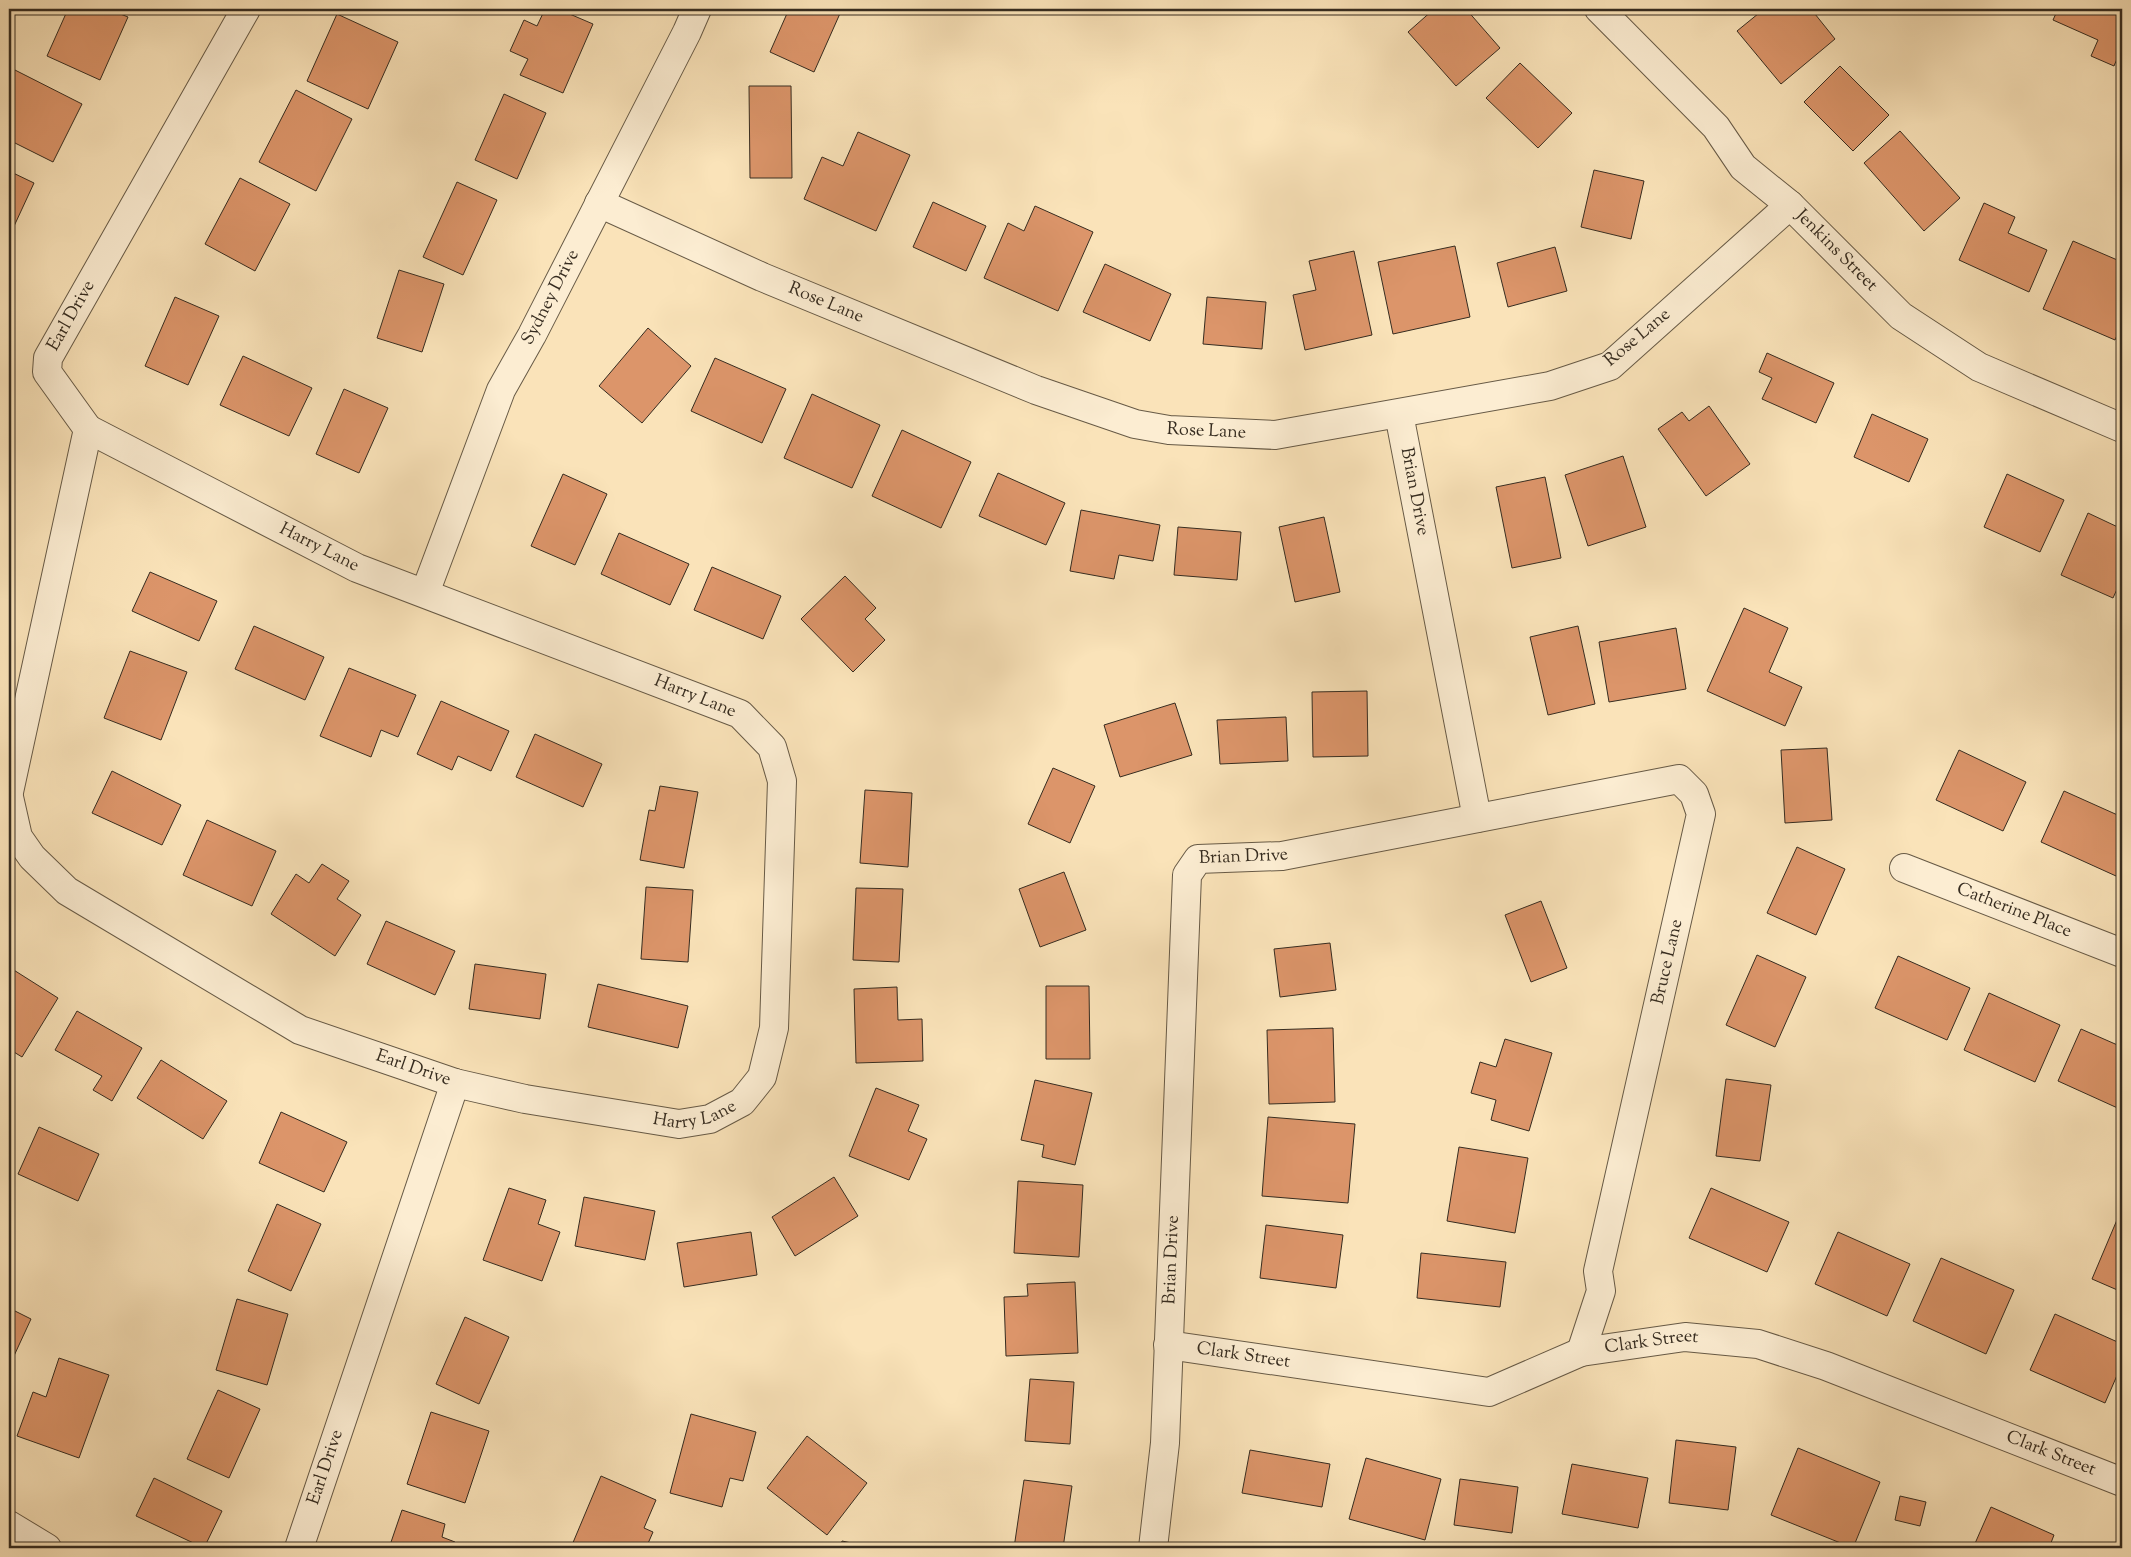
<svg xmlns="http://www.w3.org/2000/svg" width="2131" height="1557" font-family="'Sorts Mill Goudy',serif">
  <rect width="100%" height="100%" fill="#fae3b9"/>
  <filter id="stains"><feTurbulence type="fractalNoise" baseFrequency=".004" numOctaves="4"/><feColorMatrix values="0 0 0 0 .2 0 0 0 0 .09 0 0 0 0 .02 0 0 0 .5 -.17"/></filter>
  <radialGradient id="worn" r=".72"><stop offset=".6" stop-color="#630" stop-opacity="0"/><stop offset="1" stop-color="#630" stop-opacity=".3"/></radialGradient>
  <g fill="#dc956a" stroke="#362c20">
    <path d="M68,9H108L128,17L100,80L47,56Z"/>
    <path d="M545,9H558L593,24L563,93L520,75L528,59L510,51L524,20L537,26Z"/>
    <path d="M789,9H842L814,72L770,52Z"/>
    <path d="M1434,9H1466L1500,48L1456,86L1408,32Z"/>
    <path d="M1764,9H1811L1835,39L1781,84L1737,31Z"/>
    <path d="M2058,9H2122V47L2114,66L2091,56L2098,40L2053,20Z"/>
    <path d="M337,14L398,42L368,109L307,81Z"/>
    <path d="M1520,63L1572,113L1538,148L1486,98Z"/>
    <path d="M1840,66L1889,115L1853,151L1804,102Z"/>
    <path d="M11,68L82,104L53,162L9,140V72Z"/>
    <path d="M749,86H791L792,178H750Z"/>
    <path d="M296,90L352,119L316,191L259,162Z"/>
    <path d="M504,94L546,113L517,179L475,160Z"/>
    <path d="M1900,131L1960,198L1924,231L1864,163Z"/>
    <path d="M858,132L910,155L876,231L804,199L822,157L843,166Z"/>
    <path d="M1594,170L1644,181L1631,239L1581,227Z"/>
    <path d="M9,171L34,183L9,237Z"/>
    <path d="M240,178L290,204L255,271L205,244Z"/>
    <path d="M457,182L497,200L463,275L423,257Z"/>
    <path d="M933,202L986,226L966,271L913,247Z"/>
    <path d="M1984,203L2015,217L2008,233L2047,250L2029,292L1959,260Z"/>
    <path d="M1035,206L1093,232L1058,311L984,278L1008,223L1024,231Z"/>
    <path d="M2073,241L2122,262V324L2115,340L2043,309Z"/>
    <path d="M1455,246L1470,317L1393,334L1378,262Z"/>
    <path d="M1555,247L1567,291L1508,307L1497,263Z"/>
    <path d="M1354,251L1372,335L1305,350L1293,295L1316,290L1309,261Z"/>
    <path d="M1105,264L1171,294L1150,341L1083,312Z"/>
    <path d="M399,270L444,284L422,352L377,338Z"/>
    <path d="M175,297L219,316L188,385L145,366Z"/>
    <path d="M1207,297L1266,302L1262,349L1203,344Z"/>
    <path d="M648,328L691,366L642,423L599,386Z"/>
    <path d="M1767,353L1834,383L1816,423L1762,399L1772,378L1759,372Z"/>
    <path d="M243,356L312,388L289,436L220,405Z"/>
    <path d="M715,358L786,389L762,443L691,411Z"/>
    <path d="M344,389L388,408L359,473L316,454Z"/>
    <path d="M812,394L880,425L852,488L784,458Z"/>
    <path d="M1709,406L1750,464L1706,496L1658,429L1682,412L1689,421Z"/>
    <path d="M1872,414L1928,439L1909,482L1854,457Z"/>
    <path d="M902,430L971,462L941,528L872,496Z"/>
    <path d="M1623,456L1646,527L1588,546L1565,475Z"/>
    <path d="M998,473L1065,503L1046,545L979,516Z"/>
    <path d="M563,474L607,494L575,565L531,546Z"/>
    <path d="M2007,474L2064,500L2040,552L1984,527Z"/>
    <path d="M1545,477L1561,558L1512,568L1496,487Z"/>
    <path d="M1081,510L1160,525L1153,561L1119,555L1114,579L1070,571Z"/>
    <path d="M2088,513L2122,529V578L2113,598L2061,575Z"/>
    <path d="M1324,517L1340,592L1295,602L1279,527Z"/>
    <path d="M1178,527L1241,532L1237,580L1174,575Z"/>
    <path d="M619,533L689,564L670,605L601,574Z"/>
    <path d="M712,567L781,596L763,639L694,610Z"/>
    <path d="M150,572L217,601L199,641L132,611Z"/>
    <path d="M845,576L876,608L865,619L885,640L853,672L801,619Z"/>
    <path d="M1744,608L1788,628L1769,672L1802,687L1785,726L1707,691Z"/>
    <path d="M254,626L324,657L305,700L235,669Z"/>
    <path d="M1578,626L1595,704L1548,715L1530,637Z"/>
    <path d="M1676,628L1686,689L1609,702L1599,642Z"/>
    <path d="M130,651L187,672L161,740L104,718Z"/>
    <path d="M349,668L416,695L398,737L381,730L371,757L320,736Z"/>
    <path d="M1367,691L1368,756L1313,757L1312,692Z"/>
    <path d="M441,701L509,731L491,771L458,756L452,770L417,754Z"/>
    <path d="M1175,703L1192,755L1120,777L1104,725Z"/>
    <path d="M1286,717L1288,761L1220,764L1217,720Z"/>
    <path d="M535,734L602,764L583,807L516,777Z"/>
    <path d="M1827,748L1832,820L1785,823L1781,750Z"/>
    <path d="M1959,750L2026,782L2003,831L1936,800Z"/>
    <path d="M1053,768L1095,786L1070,843L1028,824Z"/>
    <path d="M112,771L181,805L162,845L92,813Z"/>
    <path d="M660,786L698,792L684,868L640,860L649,810L655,811Z"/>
    <path d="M865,790L912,793L908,867L860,863Z"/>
    <path d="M2064,791L2122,817V862L2116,876L2041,842Z"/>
    <path d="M207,820L276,851L252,906L183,875Z"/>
    <path d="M1797,847L1845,869L1816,935L1767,913Z"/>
    <path d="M322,864L349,881L337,899L361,915L335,956L271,914L296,874L309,883Z"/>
    <path d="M1064,872L1086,930L1040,947L1019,889Z"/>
    <path d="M646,887L693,890L688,962L641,959Z"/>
    <path d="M856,888L903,889L899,962L853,960Z"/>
    <path d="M1541,901L1567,968L1531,982L1505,915Z"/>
    <path d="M386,921L455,951L435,995L367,964Z"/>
    <path d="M1330,943L1336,990L1280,997L1274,949Z"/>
    <path d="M1757,955L1806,977L1775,1047L1726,1025Z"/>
    <path d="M1898,956L1970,988L1947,1040L1875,1008Z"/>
    <path d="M475,964L546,974L540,1019L469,1009Z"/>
    <path d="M9,967L58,998L22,1057L9,1049Z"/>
    <path d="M598,984L688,1006L678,1048L588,1027Z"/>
    <path d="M1046,986H1089L1090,1059H1046Z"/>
    <path d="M897,987L898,1020L922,1019L923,1061L856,1063L854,989Z"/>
    <path d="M1989,993L2060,1025L2035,1082L1964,1050Z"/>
    <path d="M77,1011L142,1048L112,1101L93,1090L102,1076L55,1050Z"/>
    <path d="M1333,1028L1335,1102L1269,1104L1267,1030Z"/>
    <path d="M2081,1029L2122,1047V1110L2058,1081Z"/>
    <path d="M1505,1039L1552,1053L1529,1131L1491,1120L1496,1100L1471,1093L1480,1062L1496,1067Z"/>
    <path d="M161,1060L227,1101L203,1139L137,1098Z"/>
    <path d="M1726,1079L1771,1085L1760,1161L1716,1156Z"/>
    <path d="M1035,1080L1092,1093L1075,1165L1042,1157L1044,1145L1021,1140Z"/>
    <path d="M876,1088L919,1105L908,1131L927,1139L909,1180L849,1156Z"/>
    <path d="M281,1112L347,1142L324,1192L259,1163Z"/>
    <path d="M1268,1117L1355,1124L1348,1203L1262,1196Z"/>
    <path d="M39,1127L99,1154L78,1201L18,1174Z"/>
    <path d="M1459,1147L1528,1158L1515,1233L1447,1221Z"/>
    <path d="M834,1177L858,1216L795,1256L772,1217Z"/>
    <path d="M1018,1181L1083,1185L1079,1257L1014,1253Z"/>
    <path d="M509,1188L546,1200L538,1224L560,1232L542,1281L483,1260Z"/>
    <path d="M1711,1188L1789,1222L1767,1272L1689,1238Z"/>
    <path d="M584,1197L655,1211L645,1260L575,1246Z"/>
    <path d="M277,1204L321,1224L291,1291L248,1271Z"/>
    <path d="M2122,1208V1292L2092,1279Z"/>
    <path d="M1266,1225L1343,1235L1336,1288L1260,1278Z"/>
    <path d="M751,1232L757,1275L684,1287L677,1243Z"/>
    <path d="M1838,1232L1910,1264L1887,1316L1815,1284Z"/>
    <path d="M1421,1253L1506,1262L1500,1307L1417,1298Z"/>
    <path d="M1941,1258L2014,1290L1986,1354L1913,1321Z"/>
    <path d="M1075,1282L1078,1353L1006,1356L1004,1297L1028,1296L1027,1284Z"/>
    <path d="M237,1299L288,1314L267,1385L216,1370Z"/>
    <path d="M9,1308L31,1319L13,1358L9,1355Z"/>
    <path d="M2055,1314L2122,1344V1364L2105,1403L2030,1370Z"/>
    <path d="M465,1317L509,1337L479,1404L436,1384Z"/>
    <path d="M59,1358L109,1375L79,1458L17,1436L33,1392L46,1397Z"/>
    <path d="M1030,1379L1074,1382L1070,1444L1025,1441Z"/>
    <path d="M218,1390L260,1409L229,1478L187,1459Z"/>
    <path d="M431,1412L489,1431L465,1503L407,1484Z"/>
    <path d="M691,1414L756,1432L743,1481L730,1478L722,1507L670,1493Z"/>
    <path d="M807,1436L867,1483L827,1535L767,1488Z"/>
    <path d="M1676,1440L1736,1447L1728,1510L1669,1503Z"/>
    <path d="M1798,1448L1880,1482L1853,1548L1771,1515Z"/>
    <path d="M1250,1450L1330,1464L1322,1507L1242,1493Z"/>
    <path d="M1366,1458L1441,1479L1425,1540L1349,1519Z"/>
    <path d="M1572,1464L1648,1478L1638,1528L1562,1514Z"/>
    <path d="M601,1476L656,1500L644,1528L653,1532L646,1548H579L572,1545Z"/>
    <path d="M154,1478L222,1511L204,1548L136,1516Z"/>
    <path d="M1460,1479L1518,1487L1512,1533L1454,1525Z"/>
    <path d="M1024,1480L1072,1486L1063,1548H1014Z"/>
    <path d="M1900,1496L1926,1502L1920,1526L1895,1520Z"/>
    <path d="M1991,1507L2054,1535L2049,1548H1973Z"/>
    <path d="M402,1510L445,1524L442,1537L455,1542L453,1548H389Z"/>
    <path d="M842,1541L875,1548H840Z"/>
  </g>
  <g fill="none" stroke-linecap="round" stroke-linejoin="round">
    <defs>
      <g id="minor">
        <path id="s1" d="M1599,9L1716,127L1743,167L1790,205L1901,316L1979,367L2122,428"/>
        <path id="s2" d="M599,203L762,277L1036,390L1135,424L1169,430L1275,435L1550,386L1610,366L1790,205"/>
        <path id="s3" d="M1399,414L1477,818"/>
        <path id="s4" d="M425,593L501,390L532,335L687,32L697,9"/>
        <path id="s5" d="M9,792L88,429L47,372L48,358L246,9"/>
        <path id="s6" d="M9,797L18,837L32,857L67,891L300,1030L455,1083L525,1099L679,1124L710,1119L742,1102L762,1077L774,1028L782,781L772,747L740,714L357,568L88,429"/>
        <path id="s7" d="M1904,868L2122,953"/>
        <path id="s8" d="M1168,1345L1489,1392L1581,1352L1685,1337L1758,1344L1826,1366L2122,1482"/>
        <path d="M9,1525L47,1548"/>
        <path id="s9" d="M299,1548L455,1083"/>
        <path id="s10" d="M1153,1548L1165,1443L1187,875L1198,859L1282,856L1679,779L1694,794L1701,814L1598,1271L1601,1291L1581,1352"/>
      </g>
    </defs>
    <use href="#minor" stroke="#675a46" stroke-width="30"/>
    <use href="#minor" stroke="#fcedd2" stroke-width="28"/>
  </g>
  <g text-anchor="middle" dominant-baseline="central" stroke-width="4" stroke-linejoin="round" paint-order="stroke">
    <g font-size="18" fill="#362c20" stroke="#fcedd2">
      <text stroke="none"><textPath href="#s1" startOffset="340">Jenkins Street</textPath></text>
      <text stroke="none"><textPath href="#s4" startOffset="322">Sydney Drive</textPath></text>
      <text stroke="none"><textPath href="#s2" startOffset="248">Rose Lane</textPath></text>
      <text stroke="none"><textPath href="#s5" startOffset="504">Earl Drive</textPath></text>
      <text transform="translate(1638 338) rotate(-40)">Rose Lane</text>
      <text stroke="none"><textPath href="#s2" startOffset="652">Rose Lane</textPath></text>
      <text stroke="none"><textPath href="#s3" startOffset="79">Brian Drive</textPath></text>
      <text transform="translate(319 548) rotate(27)">Harry Lane</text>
      <text transform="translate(695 697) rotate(22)">Harry Lane</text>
      <text stroke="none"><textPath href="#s10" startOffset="739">Brian Drive</textPath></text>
      <text stroke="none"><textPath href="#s7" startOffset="118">Catherine Place</textPath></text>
      <text transform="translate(1668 962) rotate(-77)">Bruce Lane</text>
      <text stroke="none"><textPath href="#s6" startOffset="505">Earl Drive</textPath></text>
      <text stroke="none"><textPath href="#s6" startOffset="794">Harry Lane</textPath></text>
      <text stroke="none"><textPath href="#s10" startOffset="289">Brian Drive</textPath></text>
      <text stroke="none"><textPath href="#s8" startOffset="496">Clark Street</textPath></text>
      <text stroke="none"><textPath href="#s8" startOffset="76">Clark Street</textPath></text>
      <text stroke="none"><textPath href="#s8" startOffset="916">Clark Street</textPath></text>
      <text stroke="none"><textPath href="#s9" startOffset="85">Earl Drive</textPath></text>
    </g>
  </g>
  <rect width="2131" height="1557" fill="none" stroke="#fae3b9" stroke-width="30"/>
  <rect x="10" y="10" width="2111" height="1537" fill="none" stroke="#362c20" stroke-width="2.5"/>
  <rect x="15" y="15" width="2101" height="1527" fill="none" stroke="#362c20"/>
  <rect width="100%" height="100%" filter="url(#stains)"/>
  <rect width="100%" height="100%" fill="url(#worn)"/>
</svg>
